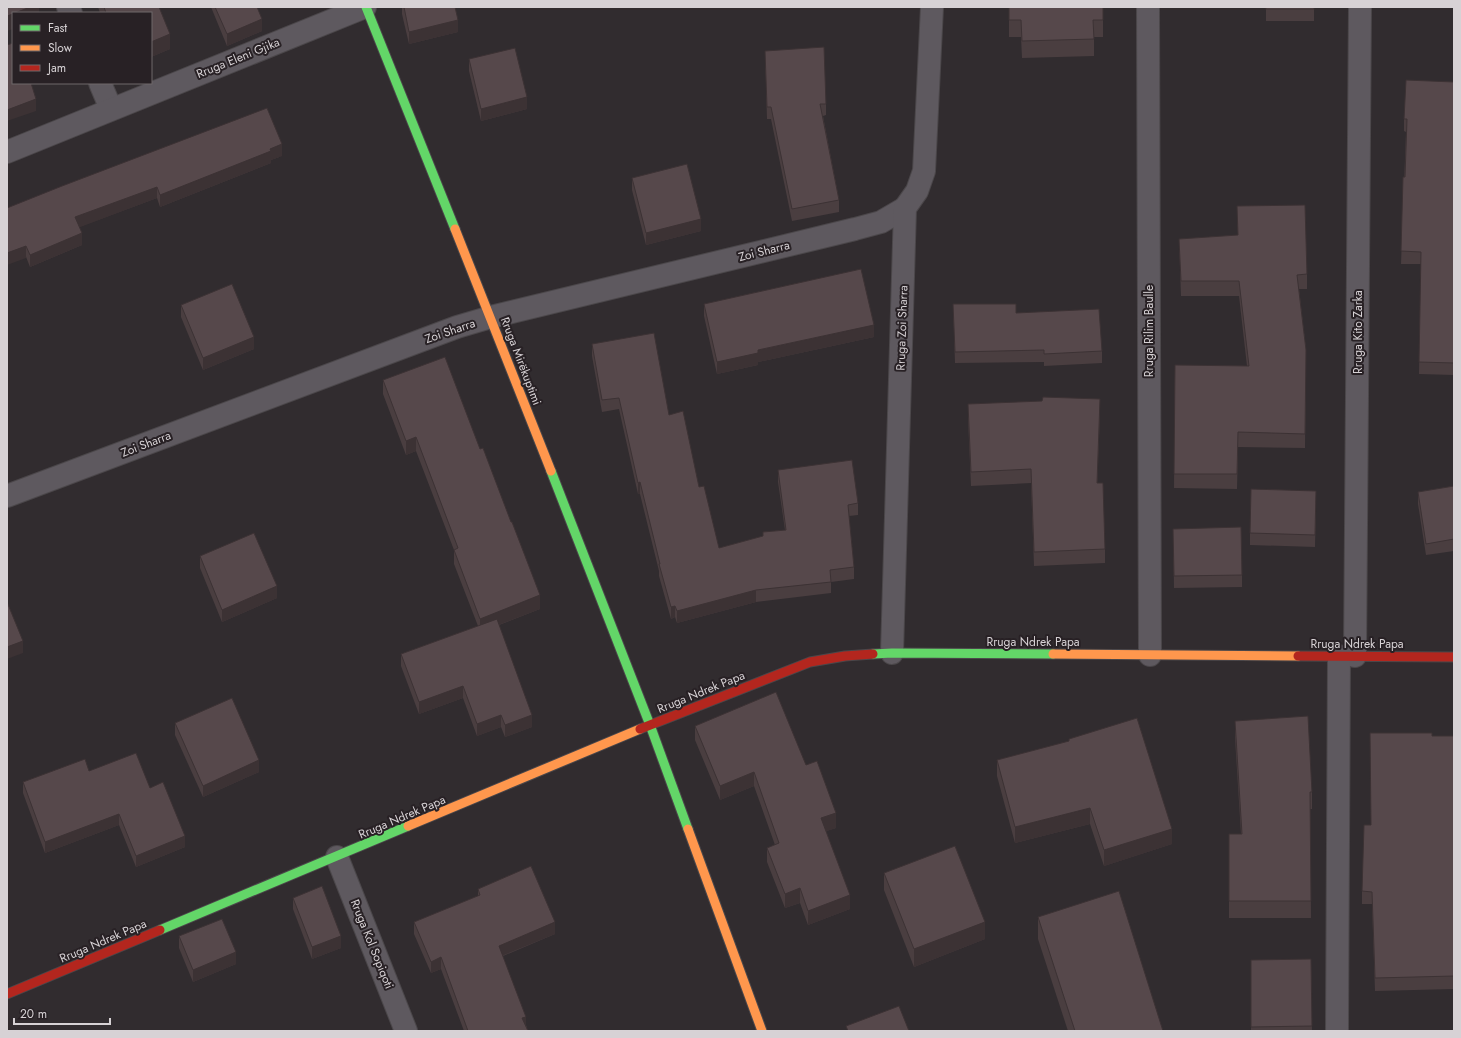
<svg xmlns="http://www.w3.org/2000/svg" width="1461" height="1038" font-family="Jost,sans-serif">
  <rect width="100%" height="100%" fill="#312c2f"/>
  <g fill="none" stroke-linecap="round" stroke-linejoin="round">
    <defs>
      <g id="street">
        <path d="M68,7L71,13"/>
        <path d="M1148,7L1150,655"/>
        <path d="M100,83L111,109"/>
        <path d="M7,152L365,7"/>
        <path d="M7,496L457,327L491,317L855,229L881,222L905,208"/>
        <path d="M892,653L905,208L917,191L924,171L932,7"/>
        <path d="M1355,656L1360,7"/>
        <path d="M337,857L406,1031"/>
        <path d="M1337,1031L1339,656"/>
      </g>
      <g id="fast">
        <path d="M366,7L455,229"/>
        <path d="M551,471L650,725L688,829"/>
        <path d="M873,654L892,653L1053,654"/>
        <path d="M160,930L408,826"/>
      </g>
      <g id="slow">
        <path d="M455,229L551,471"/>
        <path d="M1053,654L1298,656"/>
        <path d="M408,826L640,729"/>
        <path d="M688,829L762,1031"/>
      </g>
      <g id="jam">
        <path d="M1298,656L1454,657"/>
        <path d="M640,729L810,662L845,656L873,654"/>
        <path d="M7,994L160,930"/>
      </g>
    </defs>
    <use href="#street" stroke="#4b474a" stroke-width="24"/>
    <use href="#fast" stroke="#4b474a" stroke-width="11"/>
    <use href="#slow" stroke="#4b474a" stroke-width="11"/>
    <use href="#jam" stroke="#4b474a" stroke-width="11"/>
    <use href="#street" stroke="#5e595f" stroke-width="22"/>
    <use href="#fast" stroke="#63d668" stroke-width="9"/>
    <use href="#slow" stroke="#ff974d" stroke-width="9"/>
    <use href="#jam" stroke="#b3261e" stroke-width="9"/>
  </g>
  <g fill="#4a3e40">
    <path d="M98,7H159L170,49L151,57V13H100Z"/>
    <path d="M211,7H257L262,31L227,46Z"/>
    <path d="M402,7H455L458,32L409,44L402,14Z"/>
    <path d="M1009,7H1103V37H1094V56L1022,58L1021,37H1009Z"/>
    <rect x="1266" y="7" width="48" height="14"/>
    <path d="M765,51L826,104V115L823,116L839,200V212L792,221L771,119H767Z"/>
    <path d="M469,59L527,109L481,121L469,71Z"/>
    <path d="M1454,82V375L1419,374L1421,264H1401L1406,132L1404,131V119Z"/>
    <path d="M282,156L271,160V163L160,207L157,198L79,227L82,245L30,267L7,208Z"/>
    <path d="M632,178L701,231L646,245L632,190Z"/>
    <path d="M1237,206L1307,274V289H1299L1306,350L1305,448L1238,447L1237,489L1174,488L1175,365L1247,366L1239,296H1181L1179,239L1238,235Z"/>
    <path d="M704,304L874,337L758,362V365L717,374L704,316Z"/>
    <path d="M953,304L1016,313L1102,351V363L1044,366V362L955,363Z"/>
    <path d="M181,305L254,349L203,370L181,317Z"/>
    <path d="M592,344L669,415L699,487L719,548L763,536V532L785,530L778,482V470L858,503V515L849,516L854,567V579L831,582V593L756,602L677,623L675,617L671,619L659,576V571L640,494H638L619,409L602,412L592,356Z"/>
    <path d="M383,380L540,609L499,625L532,727L505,737L501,727L477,736L463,698L419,714L401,666V654L478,626L454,564V550L416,451L406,455L383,394Z"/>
    <path d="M968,404L1100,413L1097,483L1105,549V563L1034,566L1031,483L971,486L968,418Z"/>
    <path d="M1454,486V551L1426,555L1418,504V492Z"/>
    <path d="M1316,503L1315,547L1250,545V533Z"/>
    <path d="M1173,529L1242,575V587L1174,588Z"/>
    <path d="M200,556L277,598L222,622L200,568Z"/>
    <path d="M1235,721L1312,792V809H1310L1311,918H1229V834H1241L1235,738Z"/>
    <path d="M175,723L259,772L203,797L175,735Z"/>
    <path d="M695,726L806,765L836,828L826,831L850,909L808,925L800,903L785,908L767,862V848L775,845L754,786L720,800L695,740Z"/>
    <path d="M1432,736H1454V989L1375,991L1372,904H1362V891L1371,825Z"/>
    <path d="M1069,739L1172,844L1104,866L1090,824L1015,843L997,776V760L1069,742Z"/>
    <path d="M89,771L185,847L136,867L119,825L45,853L23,793V782Z"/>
    <path d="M884,873L985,939L914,967L884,890Z"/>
    <path d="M478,889L555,934L503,956L528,1031H464L441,969L431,973L414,934V922L478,896Z"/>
    <path d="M293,898L341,948L312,959L293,909Z"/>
    <path d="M1038,917L1163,1031H1068L1038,939Z"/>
    <path d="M179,936L236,964L193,982L179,948Z"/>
    <path d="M1311,959L1312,1031H1251V960Z"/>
  </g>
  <g fill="#3c3234">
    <path d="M30,7H39V13H15Z"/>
    <path d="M13,14V29L7,31V16Z"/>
    <path d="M262,19V31L227,46V34Z"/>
    <path d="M458,20V32L409,44V32Z"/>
    <path d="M170,34V49L151,57V42Z"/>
    <path d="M527,97V109L481,121V109Z"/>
    <path d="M36,99V111L7,121V110Z"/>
    <path d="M282,144V156L271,160V163L160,207V195L270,149Z"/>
    <path d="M157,187V198L75,229V217Z"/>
    <path d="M701,219V231L646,245V233Z"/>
    <path d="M82,233V245L30,267V255Z"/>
    <path d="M26,246V258L7,265V253Z"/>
    <path d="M874,325V337L758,362V365L717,374V362L758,350Z"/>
    <path d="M254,337V349L203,370V358Z"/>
    <path d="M1100,399V413L1097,497V483Z"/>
    <rect x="7" y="420" width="1" height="12"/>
    <path d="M416,437V451L406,455V441Z"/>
    <path d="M640,482V494H638V483Z"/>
    <path d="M277,586V598L222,622V610Z"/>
    <path d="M756,590V602L677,623V611Z"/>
    <path d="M540,595V609L480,632V619Z"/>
    <path d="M675,606V617L671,619V607Z"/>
    <path d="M23,641V653L7,659V647Z"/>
    <path d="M463,686V698L419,714V702Z"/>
    <path d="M501,715V727L477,736V724Z"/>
    <path d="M532,715V727L505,737V725Z"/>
    <path d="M259,760V772L203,797V786Z"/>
    <path d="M754,772V786L720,800V786Z"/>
    <path d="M1090,808V824L1015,843V827Z"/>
    <path d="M836,813V828L821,833V818Z"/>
    <path d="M119,814V825L45,853V842Z"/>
    <path d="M1172,829V844L1104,866V850Z"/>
    <path d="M185,836V847L136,867V856Z"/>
    <path d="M800,888V903L785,908V894Z"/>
    <path d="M850,895V909L808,925V911Z"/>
    <path d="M555,922V934L499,957V946Z"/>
    <path d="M985,922V939L914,967V949Z"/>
    <path d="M341,936V948L312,959V947Z"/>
    <path d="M236,952V964L193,982V970Z"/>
    <path d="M441,957V969L431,973V962Z"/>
    <path d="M526,1017V1028L522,1018Z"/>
  </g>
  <g fill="#56484b" stroke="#3c3234">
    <path d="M7,7H30L15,13H13V14L7,16Z"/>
    <path d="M104,7H159L170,34L151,42V13H106Z"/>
    <path d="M215,7H257L262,19L227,34Z"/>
    <path d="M404,7H455L458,20L409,32Z"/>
    <path d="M1009,7H1103V20H1093L1094,39L1022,41L1021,20H1009Z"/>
    <rect x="1266" y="7" width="48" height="2"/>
    <path d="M13,43V83H31L36,99L7,110V45Z"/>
    <path d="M824,47L826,104H820L839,200L792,209L771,107H767L765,51Z"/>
    <path d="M515,48L527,97L481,109L469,59Z"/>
    <path d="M1406,80L1454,82V363L1419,362L1421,252L1401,251L1403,177H1405L1407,119H1404Z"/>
    <path d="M267,108L282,144L270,149L271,151L160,195L157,187L75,217L82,233L30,255L26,246L7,253V208L62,186Z"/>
    <path d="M687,164L701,219L646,233L632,178Z"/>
    <path d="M1305,205L1307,274L1297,275L1306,350L1305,434L1238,432L1237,474H1174L1175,365L1249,366L1239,281H1181L1179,239L1238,235L1237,206Z"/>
    <path d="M861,269L874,325L758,350V353L717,362L704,304Z"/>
    <path d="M232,284L254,337L203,358L181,305Z"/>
    <path d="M953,304H1016V313L1099,309L1102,351L1044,354V350L955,352Z"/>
    <path d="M654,333L669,415L683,411L699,487L704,486L719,548L763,536V532L786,530L778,470L852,460L858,503L848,505L854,567L830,570L831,582L756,590L677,611L675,606L671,607L659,564H660L640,482L638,483L619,398L602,400L592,344Z"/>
    <path d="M445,357L480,449L483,448L511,522H512L540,595L480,619L454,550L458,548L416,437L406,441L383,380Z"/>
    <path d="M1043,397L1100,399L1097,483H1103L1105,549L1034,552L1031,469L971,472L968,404L1042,401Z"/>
    <path d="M1454,486V539L1426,544L1418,492Z"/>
    <path d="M1251,489L1316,491L1315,535L1250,533Z"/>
    <path d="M1241,527L1242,575L1174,576L1173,529Z"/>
    <path d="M254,533L277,586L222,610L200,556Z"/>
    <path d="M7,602L23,641L7,647Z"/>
    <path d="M497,619L532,715L505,725L501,715L477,724L463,686L419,702L401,654Z"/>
    <path d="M776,692L806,765L817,761L836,813L821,818L850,895L808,911L800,888L785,894L767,848L779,843L754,772L720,786L695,726Z"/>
    <path d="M232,698L259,760L203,786L175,723Z"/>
    <path d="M1308,716L1312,792H1310L1311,901H1229V834H1242L1235,721Z"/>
    <path d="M1137,718L1172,829L1104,850L1090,808L1015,827L997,760L1069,741V739Z"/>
    <path d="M1370,733H1432V736H1454V976L1375,978L1372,892L1362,891L1364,825H1371Z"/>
    <path d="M136,753L150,788L163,782L185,836L136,856L119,814L45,842L23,782L85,759L89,771Z"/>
    <path d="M955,846L985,922L914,949L884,873Z"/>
    <path d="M531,866L555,922L499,946L526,1017L522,1018L528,1031H468L441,957L431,962L414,922L480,895L478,889Z"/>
    <path d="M322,886L341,936L312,947L293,898Z"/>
    <path d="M1119,891L1163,1031H1075L1038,917Z"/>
    <path d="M222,919L236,952L193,970L179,936Z"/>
    <path d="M1311,959L1312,1026L1251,1027V960Z"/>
    <path d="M899,1006L909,1031H848L846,1026Z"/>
  </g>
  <g text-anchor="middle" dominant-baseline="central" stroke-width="4" stroke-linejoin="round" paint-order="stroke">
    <g font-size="12" fill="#d7d2d5" stroke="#282125">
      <text transform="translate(238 58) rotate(-22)">Rruga Eleni Gjika</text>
      <text transform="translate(764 251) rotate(-14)">Zoi Sharra</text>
      <text transform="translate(902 328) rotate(-88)">Rruga Zoi Sharra</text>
      <text transform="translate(450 331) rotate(-19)">Zoi Sharra</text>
      <text transform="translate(1149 331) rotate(-90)">Rruga Rilim Baulle</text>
      <text transform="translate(1358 332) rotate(-90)">Rruga Kito Zarka</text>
      <text transform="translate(521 361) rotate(69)">Rruga Mirëkuptimi</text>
      <text transform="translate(146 444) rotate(-21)">Zoi Sharra</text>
      <text x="1033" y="642">Rruga Ndrek Papa</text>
      <text x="1357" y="644">Rruga Ndrek Papa</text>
      <text transform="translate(701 692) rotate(-22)">Rruga Ndrek Papa</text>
      <text transform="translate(402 817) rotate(-23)">Rruga Ndrek Papa</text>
      <text transform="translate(103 941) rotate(-23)">Rruga Ndrek Papa</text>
      <text transform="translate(372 944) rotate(68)">Rruga Kol Sopiqoti</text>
    </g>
  </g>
  <rect width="1461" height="1038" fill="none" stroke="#d7d2d5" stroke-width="16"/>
  <rect x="12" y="12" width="140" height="72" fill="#282125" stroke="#6e686b"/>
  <rect x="20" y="25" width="20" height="6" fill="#63d668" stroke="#6e686b"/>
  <text x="48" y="32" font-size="12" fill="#d7d2d5">Fast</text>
  <rect x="20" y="45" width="20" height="6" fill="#ff974d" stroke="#6e686b"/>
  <text x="48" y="52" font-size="12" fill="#d7d2d5">Slow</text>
  <rect x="20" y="65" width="20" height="6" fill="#b3261e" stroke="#6e686b"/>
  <text x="48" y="72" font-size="12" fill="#d7d2d5">Jam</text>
  <path d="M14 1018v6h96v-6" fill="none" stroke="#d7d2d5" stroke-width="2"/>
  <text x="20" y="1018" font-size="12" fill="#d7d2d5" stroke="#282125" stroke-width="3" paint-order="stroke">20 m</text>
</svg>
